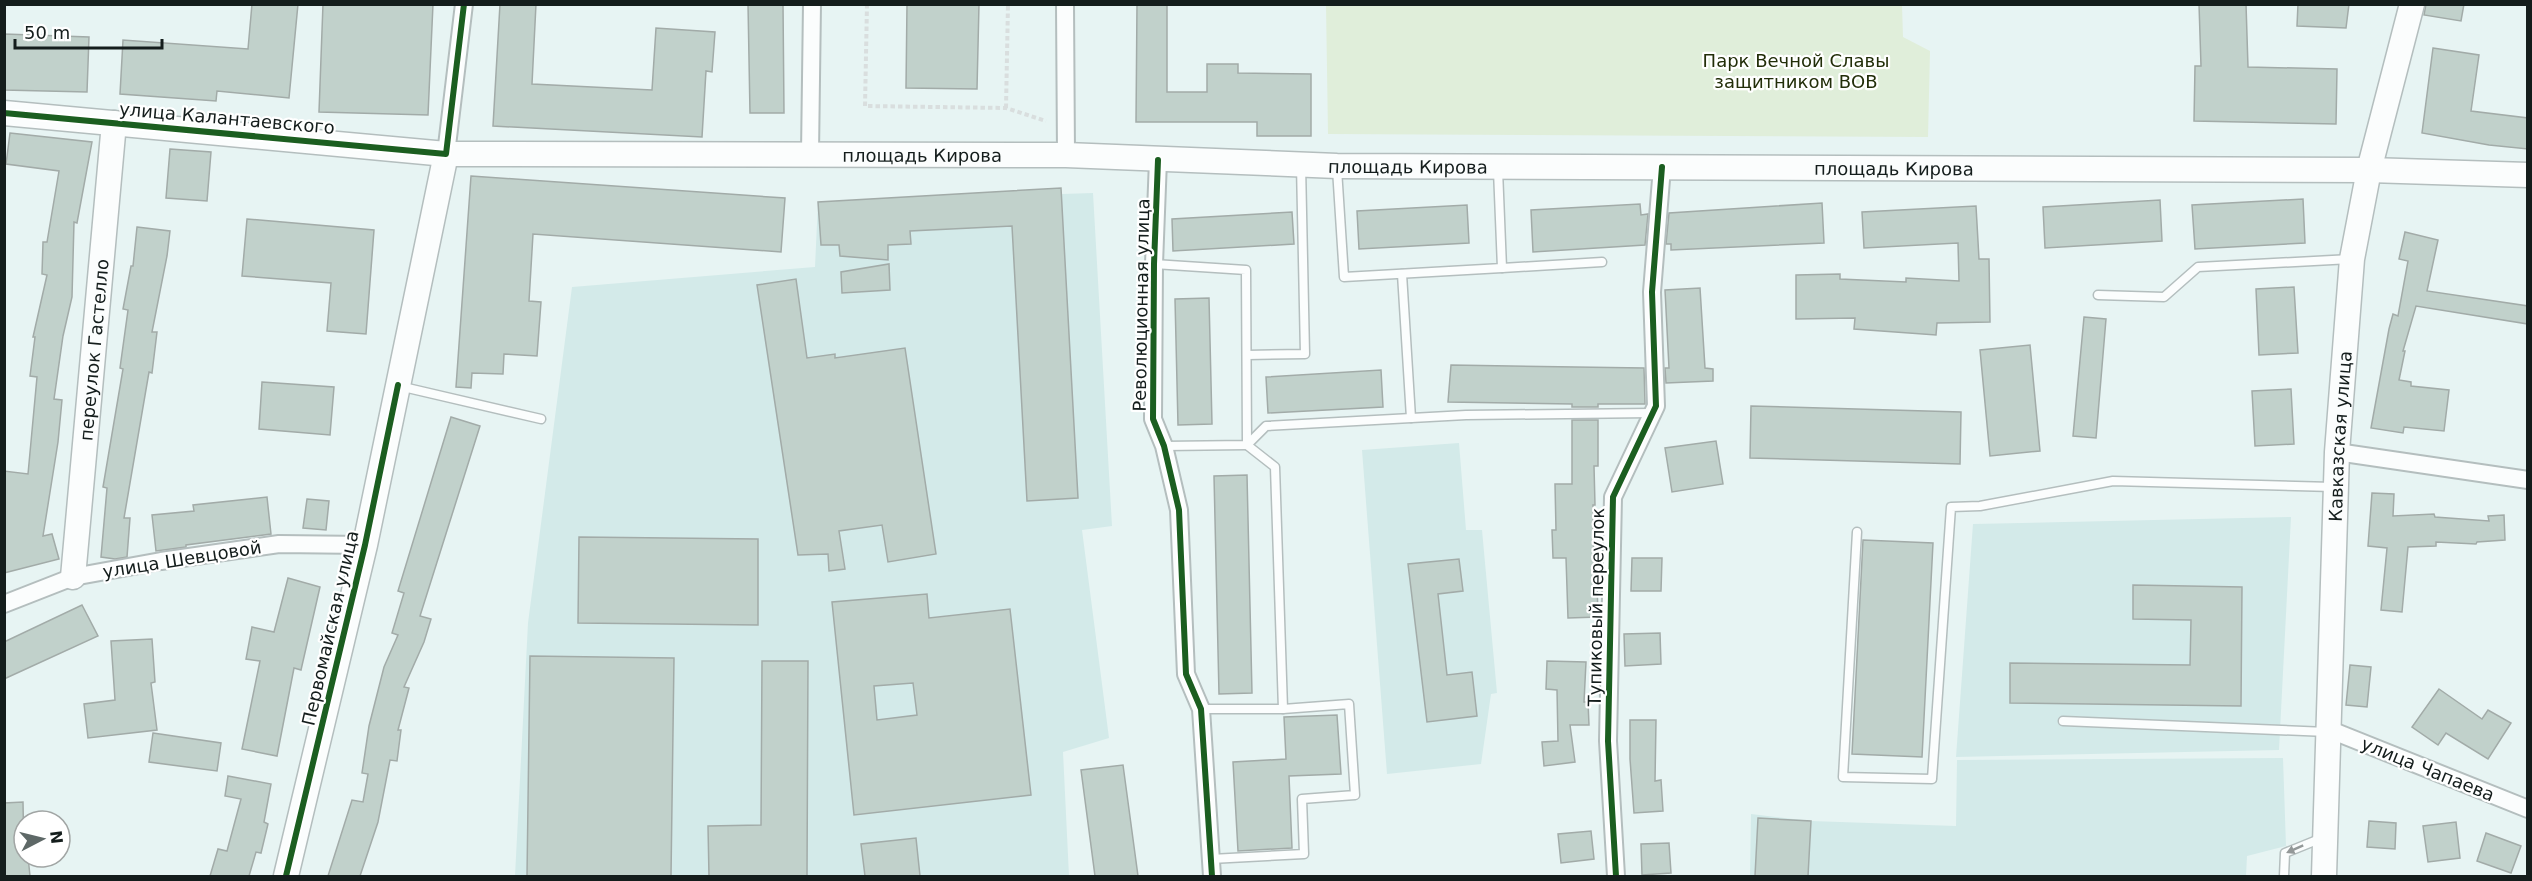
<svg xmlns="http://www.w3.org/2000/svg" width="2532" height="881" font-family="'DejaVu Sans',sans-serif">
  <rect width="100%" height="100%" fill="#e7f4f3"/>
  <g fill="#d3eae9">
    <path d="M1093,193L1112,526L1082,530L1109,738L1063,752L1069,876H515L528,623L572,287L815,267L818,202Z"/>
    <path d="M1459,443L1466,530H1482L1497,693L1491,694L1481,764L1387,774L1362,450Z"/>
    <path d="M2291,517L2279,750L1956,757L1973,524Z"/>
    <path d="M2283,758L2286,846L2247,856L2246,876H1750L1751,814L1811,821L1956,826L1957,760Z"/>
  </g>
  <path fill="#e0eeda" d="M1326,5H1902L1903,37L1930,51L1928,137L1328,134Z"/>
  <g fill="#c1d1cb" stroke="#a2aba8" stroke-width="1.5" fill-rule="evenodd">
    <path d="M252,4H298L289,98L217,91L216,101L120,94L123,40L248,49Z"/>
    <path d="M323,4H433L428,115L319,112Z"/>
    <path d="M500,4H536L532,84L652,90L656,28L715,32L712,72L706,71L702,137L493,126Z"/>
    <path d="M748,4H783L784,113H750Z"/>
    <path d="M907,4H979L977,89L906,88Z"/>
    <path d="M1137,4H1167V92H1207V64H1238V73L1311,74V136H1257V122H1136Z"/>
    <path d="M2199,4H2246L2248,67L2337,69L2336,124L2194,121L2195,66H2201Z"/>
    <path d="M2298,4H2349L2346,28L2297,26Z"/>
    <path d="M2426,4H2464L2461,21L2424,15Z"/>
    <path d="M4,34L89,37L87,92L4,90Z"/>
    <path d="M2433,48L2479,55L2471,111L2528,118V149L2489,145L2422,133Z"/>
    <path d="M10,133L92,142L77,223L74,222L72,297L63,336L54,399L62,400L58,442L43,536L52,534L59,559L4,573V471L28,474L37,377L30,376L35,337H33L47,275L42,274L43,242H47L59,171L6,164Z"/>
    <path d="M170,149L211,152L207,201L166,198Z"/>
    <path d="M471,176L785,198L781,252L533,234L529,301L541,302L537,356L504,354L503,374L472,373L471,388L456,387Z"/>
    <path d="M1061,188L1078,498L1027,501L1012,226L910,231L911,244L888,245V260L840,256L839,245H821L818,202Z"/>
    <path d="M2303,199L2305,243L2195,249L2192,205Z"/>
    <path d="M2160,200L2162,241L2045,248L2043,207Z"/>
    <path d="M1822,203L1824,243L1671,250V244H1666L1669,213Z"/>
    <path d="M1640,204L1641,215L1648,214L1645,245L1533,252L1531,210Z"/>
    <path d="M1467,205L1469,243L1359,249L1357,211Z"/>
    <path d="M1976,206L1979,259H1989L1990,322L1937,323L1936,335L1854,329L1855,318L1796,319V275L1840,274V279L1906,282V278L1959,281L1958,243L1864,248L1862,212Z"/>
    <path d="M1292,212L1294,244L1173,251L1172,219Z"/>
    <path d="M247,219L374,230L366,334L327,331L331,283L242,276Z"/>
    <path d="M137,227L170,231L167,256L152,332H157L152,373L149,372L124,518H130L127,557L115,559L101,557L107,488L103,487L123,369L120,368L128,310L123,309L131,266H133Z"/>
    <path d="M2405,232L2438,240L2427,291L2528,306V324L2416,306L2403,351H2405L2399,380L2411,382V386L2449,390L2444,431L2404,427L2403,433L2371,428L2389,329L2393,314L2398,316L2408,261L2399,259Z"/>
    <path d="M889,264L890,290L842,293L841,272Z"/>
    <path d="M796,279L807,358L835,354V358L905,348L936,554L888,562L882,525L839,531L845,569L829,571L828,554L798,555L757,285Z"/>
    <path d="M2294,287L2298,353L2259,355L2256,289Z"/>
    <path d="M1700,288L1705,368L1713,369V381L1666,383L1665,368H1669L1665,290Z"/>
    <path d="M1209,298L1212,424L1178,425L1175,299Z"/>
    <path d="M2084,317L2106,319L2096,438L2073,436Z"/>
    <path d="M2030,345L2040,451L1990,456L1980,350Z"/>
    <path d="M1451,365L1644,368L1645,404H1598V407H1572V404L1448,402Z"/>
    <path d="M1381,370L1383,407L1268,413L1266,377Z"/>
    <path d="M262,382L334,387L330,435L259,429Z"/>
    <path d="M2291,389L2294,444L2255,446L2252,391Z"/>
    <path d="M1751,406L1961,412L1960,464L1750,458Z"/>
    <path d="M451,417L480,426L420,616L431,619L424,642L404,687L409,688L398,730H401L397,761L390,760L378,822L360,876H328L352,800L363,802L368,774L362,773L369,726L384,667L398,635L392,633L404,593L398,591Z"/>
    <path d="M1572,420H1598V466H1594L1595,505H1593L1594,582H1597L1598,617L1568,618L1566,558H1553L1552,530H1556L1555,484H1572Z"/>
    <path d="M1716,441L1723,484L1672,492L1665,448Z"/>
    <path d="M1247,475L1252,693L1219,694L1214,476Z"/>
    <path d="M2372,493L2394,494L2393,516L2434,514L2435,517L2489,521L2488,516L2504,515L2505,540L2477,542L2476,544L2436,542V546L2408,547L2402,612L2381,610L2387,548L2368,546Z"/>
    <path d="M267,497L271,534L186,545V547L156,551L152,515L194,511L193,505Z"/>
    <path d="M307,499L329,501L326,530L303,528Z"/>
    <path d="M579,537L758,539V625L578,623Z"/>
    <path d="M1863,540L1933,543L1922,757L1852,754Z"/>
    <path d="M1632,558H1662L1661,591H1631Z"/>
    <path d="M1459,559L1463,591L1438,594L1447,675L1472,672L1477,716L1427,722L1408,564Z"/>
    <path d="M288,578L320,587L301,670L294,668L277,756L242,749L260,661L246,659L252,627L274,632Z"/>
    <path d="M2133,585L2242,587L2241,706L2010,703V663L2190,665L2191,620L2133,619Z"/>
    <path d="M927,594L929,618L1010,609L1031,795L854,815L832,602ZM913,683L917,715L877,720L874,686Z"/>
    <path d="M82,605L98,636L4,679V642Z"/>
    <path d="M1660,633L1661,664L1625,666L1624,634Z"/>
    <path d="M152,639L155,682L151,683L157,730L88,738L84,704L115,700L111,641Z"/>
    <path d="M530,656L674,658L671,876H527Z"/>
    <path d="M762,661H808L807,876H709L708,826L761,825Z"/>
    <path d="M1547,661L1586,662L1584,702H1588L1589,725H1570L1575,762L1544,766L1542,742L1558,741L1557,690L1546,689Z"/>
    <path d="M2350,665L2371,667L2367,707L2346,705Z"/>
    <path d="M2439,689L2482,719L2488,710L2511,723L2488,759L2446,733L2438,745L2412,727Z"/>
    <path d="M1337,715L1341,774L1289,776L1292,848L1238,851L1233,762L1286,759L1284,717Z"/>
    <path d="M1630,720H1656L1655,781L1661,780L1663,811L1634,813L1630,759Z"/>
    <path d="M153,733L221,743L217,771L149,762Z"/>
    <path d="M1123,765L1138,876H1095L1081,770Z"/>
    <path d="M228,776L271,784L264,822L268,824L261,853L256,852L249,876H210L218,849L227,851L241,799L225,796Z"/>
    <path d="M23,802L24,857H28L30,876H4V803Z"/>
    <path d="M1758,818L1811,821L1808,876H1755Z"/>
    <path d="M2369,821L2396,823L2395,849L2367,847Z"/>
    <path d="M2456,822L2460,858L2428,862L2423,826Z"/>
    <path d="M1591,831L1594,859L1561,863L1558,834Z"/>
    <path d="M2486,833L2521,846L2511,873L2477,861Z"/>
    <path d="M916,838L920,876H865L861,844Z"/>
    <path d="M1669,843L1671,873L1642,875L1641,844Z"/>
  </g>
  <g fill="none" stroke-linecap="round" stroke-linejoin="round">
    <defs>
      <g id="lane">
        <path d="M1337,169L1344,277L1502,268L1498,170"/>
        <path d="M1154,264L1246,270L1247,445L1275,467L1283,709"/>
        <path d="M1502,268L1602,262"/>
        <path d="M1402,274L1411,418"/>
        <path d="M2098,295L2164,297L2198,267L2351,259"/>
        <path d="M1247,355L1305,354L1301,165"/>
        <path d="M399,386L541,419"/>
        <path d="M1164,446L1247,445L1266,426L1466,415L1652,413"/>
        <path d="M1857,532L1843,777L1932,779L1951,507L1980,506L2113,481L2333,487"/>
        <path d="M1201,709H1283L1349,704L1355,795L1302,799L1304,854L1211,859"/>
        <path d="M2063,721L2327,732"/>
        <path d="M2284,876L2285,853L2322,838"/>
      </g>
      <g id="street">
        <path d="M1065,4L1066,155"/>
        <path d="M810,153L812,4"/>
        <path d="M446,154L464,4"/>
        <path d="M1158,160L1154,264L1153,419L1164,446L1179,510L1186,674L1201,709L1212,876"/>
        <path d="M2337,452L2528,480"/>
        <path d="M4,604L73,577L161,561L279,544L365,545"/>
        <path d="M2328,729L2528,809"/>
        <path d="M1616,876L1608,741L1613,497L1656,406L1652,292L1662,167"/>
      </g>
      <g id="secondary">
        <path id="s1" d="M4,113L446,154L1066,155L1337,166L2369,170L2528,175"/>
        <path id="s2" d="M73,577L114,123"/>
        <path d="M286,876L365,545L446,154"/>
        <path id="s3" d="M2324,876L2337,452L2352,259L2369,170L2412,4"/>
      </g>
    </defs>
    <use href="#lane" stroke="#b4bebe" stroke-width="11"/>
    <use href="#street" stroke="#b4bebe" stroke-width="20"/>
    <use href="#secondary" stroke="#b4bebe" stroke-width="27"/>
    <g stroke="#d9dede" stroke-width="4" stroke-dasharray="4.5 3" stroke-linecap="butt">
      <path d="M867,4L865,106L1006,108L1046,121"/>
      <path d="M1006,108L1008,4"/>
    </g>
    <use href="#lane" stroke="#fbfdfd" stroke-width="8"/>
    <use href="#street" stroke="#fbfdfd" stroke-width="16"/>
    <use href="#secondary" stroke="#fbfdfd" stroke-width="24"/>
    <defs>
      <g id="cycleway">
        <path d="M4,113L446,154L464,4"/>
        <path d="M1158,160L1154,264L1153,419L1164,446L1179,510L1186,674L1201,709L1212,876"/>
        <path d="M286,876L365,545L398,385"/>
        <path d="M1616,876L1608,741L1613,497L1656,406L1652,292L1662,167"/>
      </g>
    </defs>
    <use href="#cycleway" stroke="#fff" stroke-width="10"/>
    <use href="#cycleway" stroke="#1b5e20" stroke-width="6"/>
  </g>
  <defs><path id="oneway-solid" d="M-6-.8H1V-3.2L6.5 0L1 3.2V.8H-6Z" transform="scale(1.5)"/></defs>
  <use fill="#939898" href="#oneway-solid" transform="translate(2295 849) rotate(156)"/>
  <g text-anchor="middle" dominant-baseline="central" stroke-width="4.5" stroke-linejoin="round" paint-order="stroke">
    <g font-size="18" fill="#222e09" stroke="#fff">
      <text x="1796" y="60">Парк Вечной Славы<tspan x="1796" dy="21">защитником ВОВ</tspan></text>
    </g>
    <g font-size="18" fill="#141d1c" stroke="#fff">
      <text transform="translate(227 118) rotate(5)">улица Калантаевского</text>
      <text stroke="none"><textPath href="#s1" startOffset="920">площадь Кирова</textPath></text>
      <text stroke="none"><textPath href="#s1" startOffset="1406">площадь Кирова</textPath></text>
      <text stroke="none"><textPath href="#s1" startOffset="1892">площадь Кирова</textPath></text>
      <text transform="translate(1141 305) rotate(-89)">Революционная улица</text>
      <text stroke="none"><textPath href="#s2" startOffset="228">переулок Гастелло</textPath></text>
      <text stroke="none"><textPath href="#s3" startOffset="440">Кавказская улица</textPath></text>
      <text transform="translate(182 559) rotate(-9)">улица Шевцовой</text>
      <text transform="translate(1596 607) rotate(-89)">Тупиковый переулок</text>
      <text transform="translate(330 628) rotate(-77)">Первомайская улица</text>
      <text transform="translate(2428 769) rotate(22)">улица Чапаева</text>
    </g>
  </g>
  <rect width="2532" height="881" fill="none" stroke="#141d1c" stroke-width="12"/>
  <g transform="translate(42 839) rotate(83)"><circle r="28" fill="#ffffff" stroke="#a1a5a4" stroke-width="1.5"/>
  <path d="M0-4.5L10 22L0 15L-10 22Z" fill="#5e6867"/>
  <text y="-9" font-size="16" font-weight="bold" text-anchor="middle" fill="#141d1c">N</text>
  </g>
  <path d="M15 39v9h147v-9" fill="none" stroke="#141d1c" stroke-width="3"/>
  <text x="24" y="39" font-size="18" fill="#141d1c" stroke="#ffffff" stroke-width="4.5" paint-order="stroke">50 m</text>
</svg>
